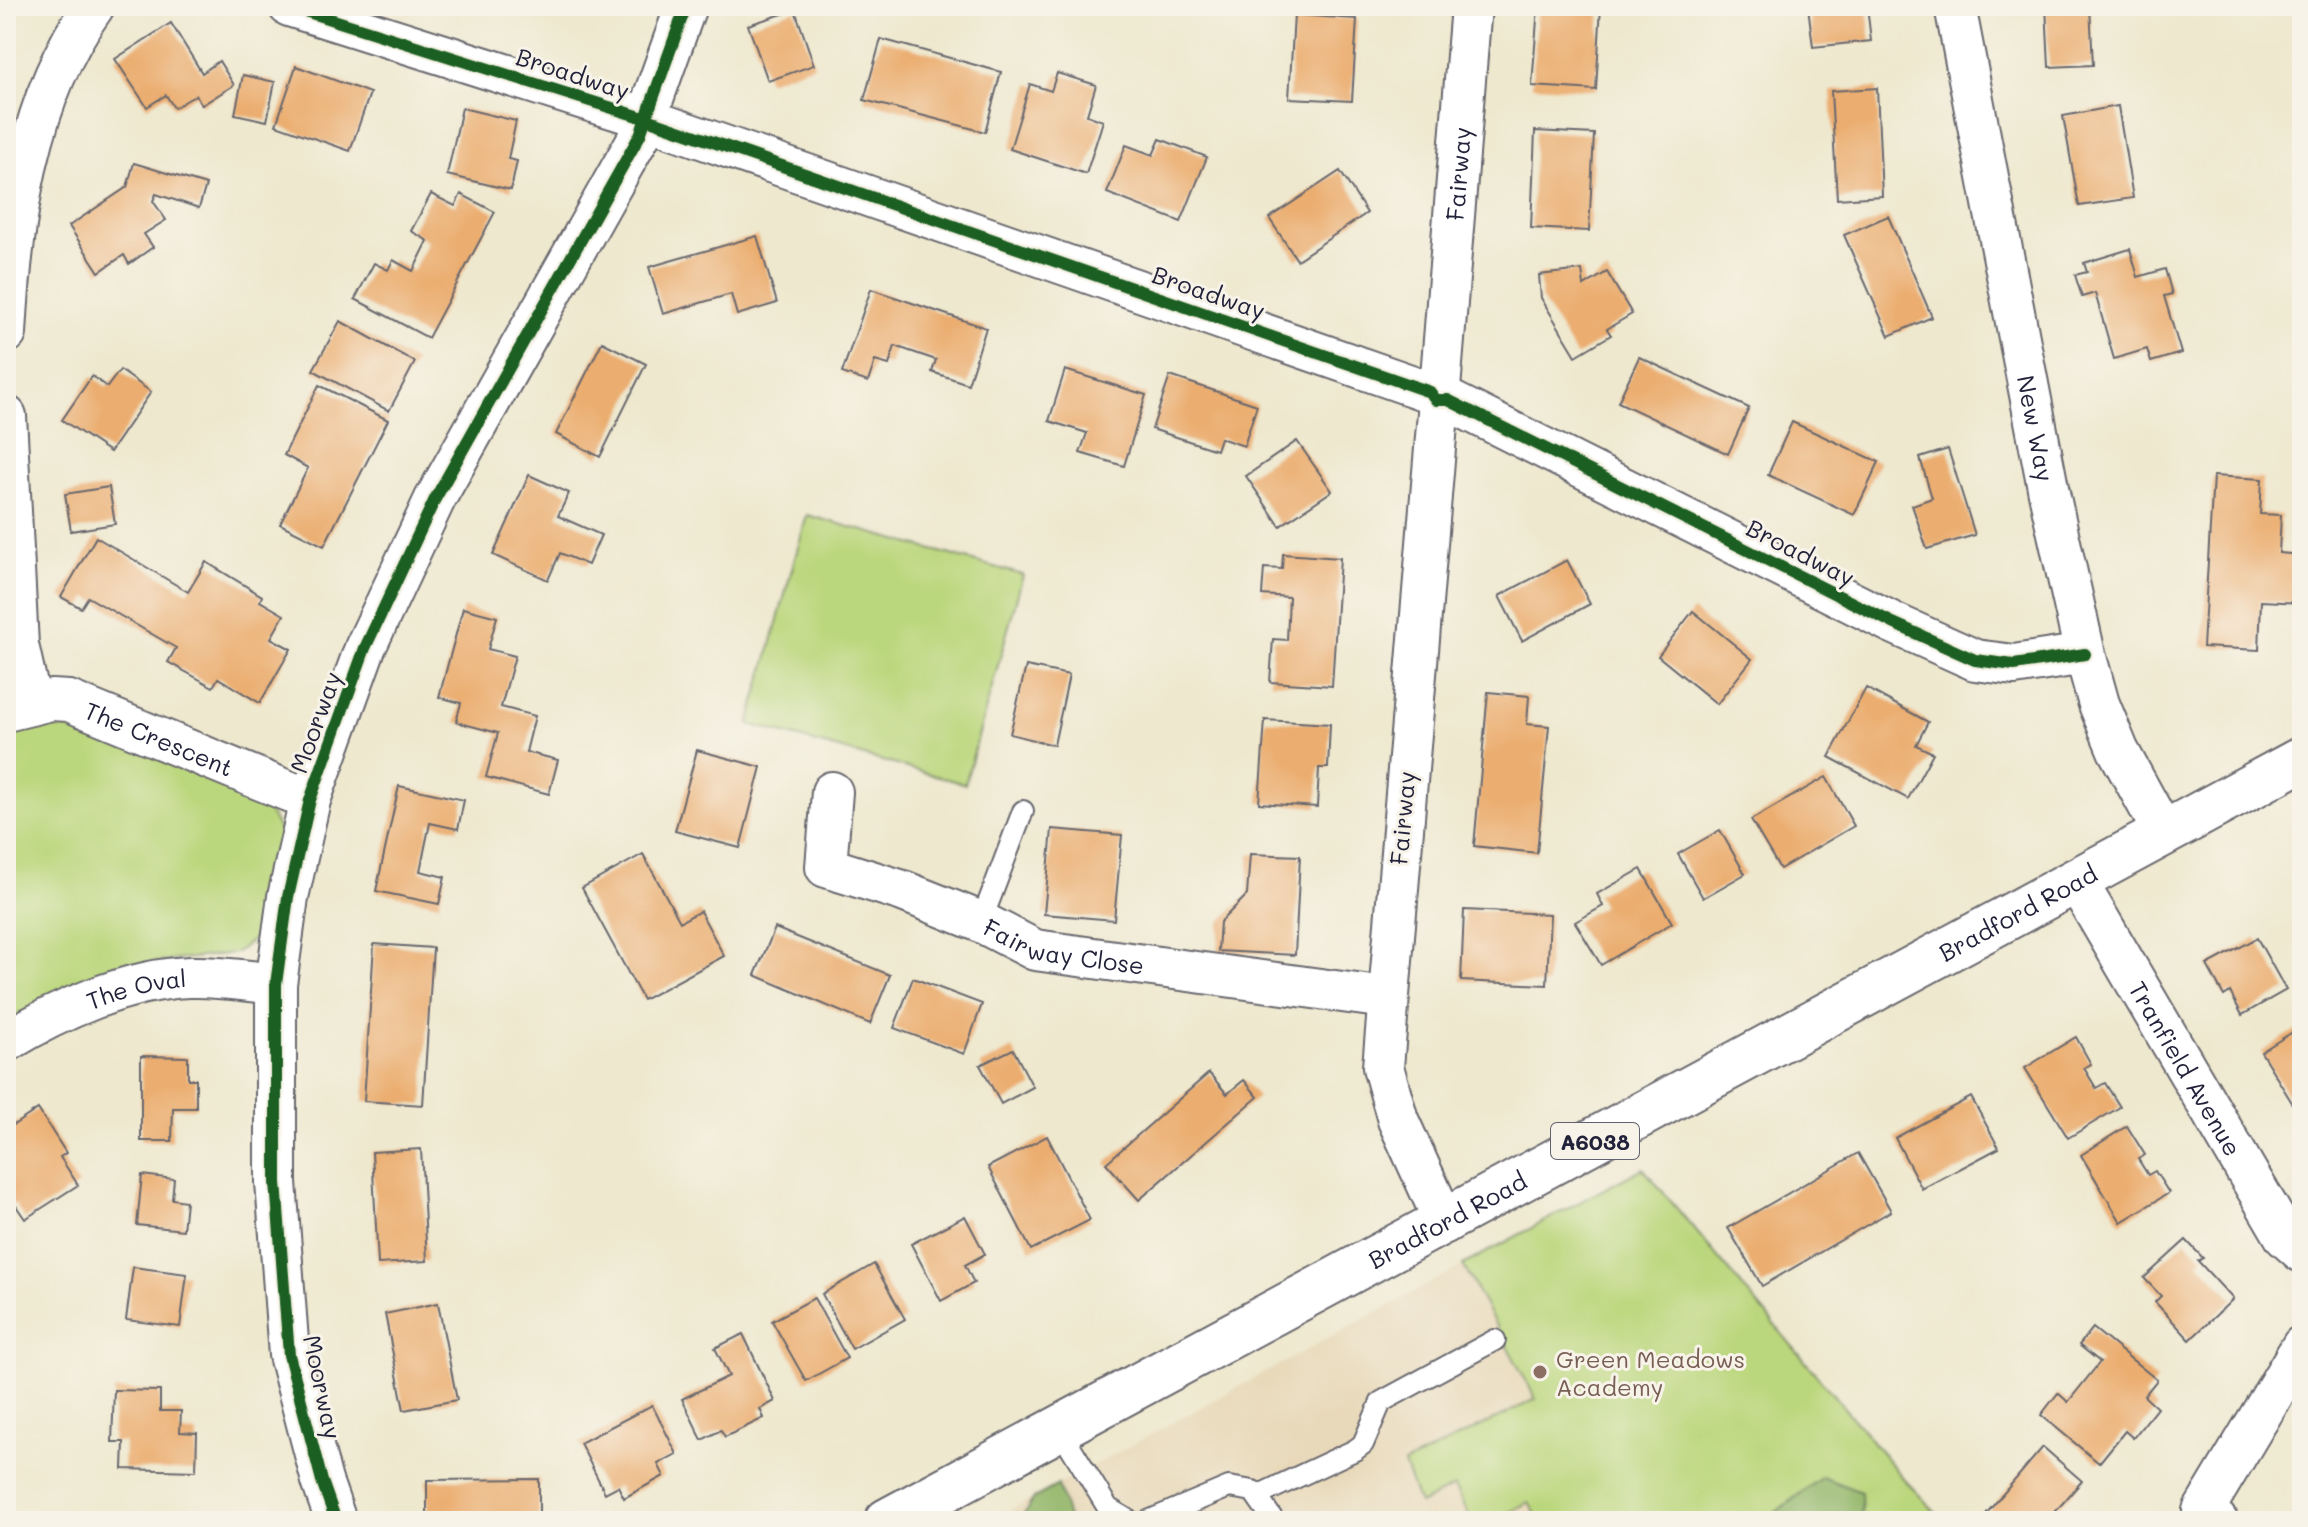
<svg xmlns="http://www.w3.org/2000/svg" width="2308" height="1527" font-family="Mali,sans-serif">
  <rect width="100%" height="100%" fill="#f7f3e8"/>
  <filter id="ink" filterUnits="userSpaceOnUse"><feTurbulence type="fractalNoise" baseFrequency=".0125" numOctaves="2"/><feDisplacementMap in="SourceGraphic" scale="16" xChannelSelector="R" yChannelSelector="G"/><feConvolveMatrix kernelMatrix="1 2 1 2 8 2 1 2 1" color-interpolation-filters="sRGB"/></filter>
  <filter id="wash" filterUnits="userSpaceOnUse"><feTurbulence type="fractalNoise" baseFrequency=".006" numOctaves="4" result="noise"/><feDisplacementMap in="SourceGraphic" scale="32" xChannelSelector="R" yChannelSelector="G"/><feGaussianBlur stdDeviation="1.8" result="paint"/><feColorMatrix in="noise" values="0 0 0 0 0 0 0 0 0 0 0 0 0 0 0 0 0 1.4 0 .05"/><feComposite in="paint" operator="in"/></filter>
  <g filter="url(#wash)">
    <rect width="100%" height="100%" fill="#eee8ce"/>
    <path fill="#e8d9ba" d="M1643,1168L1903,1478L1944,1521H991Z"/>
    <g fill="#bbd77d" stroke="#6e7c5c" stroke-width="2">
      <path d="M807,515L1023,575L965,784L749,724Z"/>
      <path d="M46,718L69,720L255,799L269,812L282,834L272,908L259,935L235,953L133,965L84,981L6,1021V729Z"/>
      <path d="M1643,1168L1903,1478L1944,1521H1540L1529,1502L1493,1521H1472L1454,1487L1419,1504L1404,1464L1536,1399L1463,1265Z"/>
    </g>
    <g fill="#94b86c" stroke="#5b6d54" stroke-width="2">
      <path d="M1822,1477L1861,1492L1862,1521H1764Z"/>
      <path d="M1058,1485L1069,1521H1019L1034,1498Z"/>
    </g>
    <g id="blocks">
      <g fill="#ebad6f">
        <path d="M1538,6H1601L1596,90L1532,86Z"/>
        <path d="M1808,6H1867L1871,41L1813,47Z"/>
        <path d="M2046,6H2090L2093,65L2049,67Z"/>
        <path d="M795,10L814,65L768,81L748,25Z"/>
        <path d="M1294,15L1357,19L1352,101L1289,98Z"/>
        <path d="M171,23L202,73L219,61L234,85L202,105L196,95L174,108L166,95L147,107L115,59Z"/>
        <path d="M881,39L1001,72L985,132L864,100Z"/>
        <path d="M296,66L370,93L350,151L276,125Z"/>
        <path d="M1057,73L1096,85L1087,115L1103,121L1086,174L1010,149L1030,84L1051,91Z"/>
        <path d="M243,75L275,82L267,121L235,114Z"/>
        <path d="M1877,88L1882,196L1837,199L1831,91Z"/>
        <path d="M2118,106L2133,198L2079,206L2063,116Z"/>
        <path d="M462,108L516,121L508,159L517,161L511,190L447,175Z"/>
        <path d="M1535,131L1594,134L1589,231L1531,228Z"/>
        <path d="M1160,139L1207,157L1181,222L1107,193L1126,145L1153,155Z"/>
        <path d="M134,163L206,185L199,208L156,194L153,201L166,220L144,234L153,247L129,264L124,255L99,272L69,226L127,187Z"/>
        <path d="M1340,171L1367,213L1297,260L1269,218Z"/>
        <path d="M431,194L455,206L461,194L495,212L428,338L355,299L374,263L388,270L393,260L413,271L428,241L411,231Z"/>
        <path d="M1888,216L1932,317L1889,336L1844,235Z"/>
        <path d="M757,236L777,303L737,315L731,294L663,314L649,267Z"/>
        <path d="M2130,249L2138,277L2165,269L2172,294L2164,296L2181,353L2151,362L2147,349L2114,359L2095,293L2082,297L2075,275L2087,272L2084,263Z"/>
        <path d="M1582,270L1584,286L1607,272L1632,314L1607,329L1611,335L1576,356L1541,298L1539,275Z"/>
        <path d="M871,289L986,328L968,384L932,372L936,360L895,346L889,365L875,361L868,382L842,373Z"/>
        <path d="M340,321L415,362L389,411L313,370Z"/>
        <path d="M602,342L646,364L600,457L556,434Z"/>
        <path d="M1639,357L1749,408L1728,454L1618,402Z"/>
        <path d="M120,370L151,392L110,452L62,420L92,376L107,387Z"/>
        <path d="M1065,370L1146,395L1124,466L1080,453L1087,433L1049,421Z"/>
        <path d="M1170,376L1257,405L1244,446L1220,438L1216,450L1152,429Z"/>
        <path d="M319,385L388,420L324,546L280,524L308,468L284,455Z"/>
        <path d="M1792,422L1879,462L1854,515L1768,475Z"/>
        <path d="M1297,441L1332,491L1280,526L1246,476Z"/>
        <path d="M1948,449L1975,535L1927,549L1912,505L1932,498L1920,458Z"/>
        <path d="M529,475L569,493L558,516L601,535L588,565L560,553L548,580L493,555Z"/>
        <path d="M2213,476L2262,479L2260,514L2281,515L2279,553L2302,555V603L2261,601L2259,650L2203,647Z"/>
        <path d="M109,487L115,524L71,531L65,494Z"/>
        <path d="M96,537L188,592L206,562L262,596L260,601L284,615L271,638L291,649L260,703L218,678L213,687L168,662L176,648L88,597L81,608L61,597Z"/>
        <path d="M1283,554L1340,558L1332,686L1270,682L1273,639L1287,640L1289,597L1262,595L1264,568L1282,569Z"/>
        <path d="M1567,560L1590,604L1522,641L1499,596Z"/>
        <path d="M463,608L497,617L488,649L515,656L501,707L535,716L526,752L558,760L549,794L486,777L498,733L456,722L461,703L439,697Z"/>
        <path d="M1693,611L1752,659L1717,704L1658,656Z"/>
        <path d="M1026,666L1069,675L1054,745L1010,734Z"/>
        <path d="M1866,688L1928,722L1916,745L1933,753L1908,799L1829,757Z"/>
        <path d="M1488,692L1529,696L1527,724L1549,726L1537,853L1474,846Z"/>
        <path d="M1265,720L1330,724L1328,768H1319L1317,807L1259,803Z"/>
        <path d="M697,750L761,767L740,848L675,831Z"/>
        <path d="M1826,777L1854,826L1780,869L1751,820Z"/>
        <path d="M399,786L464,800L458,829L430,823L420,871L445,877L439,904L376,891Z"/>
        <path d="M1052,829L1122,835L1114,920L1044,914Z"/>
        <path d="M1720,830L1745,874L1703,898L1678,854Z"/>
        <path d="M643,854L680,922L700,911L724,956L643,1000L582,888Z"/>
        <path d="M1250,854L1300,856L1295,955L1218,951L1220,922L1247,895Z"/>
        <path d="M1641,869L1672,923L1601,965L1575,922L1603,906L1597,894Z"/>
        <path d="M1464,910L1550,914L1547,985L1461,981Z"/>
        <path d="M775,928L890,975L870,1024L755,975Z"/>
        <path d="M2257,938L2286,990L2242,1015L2230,992L2224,996L2207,965Z"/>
        <path d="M374,944L433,948L423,1105L364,1101Z"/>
        <path d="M913,978L982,1004L964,1054L894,1028Z"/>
        <path d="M2302,1026V1119L2261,1052Z"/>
        <path d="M2076,1037L2091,1064L2084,1068L2096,1088L2105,1083L2120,1107L2068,1138L2025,1068Z"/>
        <path d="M1013,1049L1033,1087L1001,1104L980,1065Z"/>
        <path d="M141,1056L188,1057V1079H196V1108H173L172,1141H141Z"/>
        <path d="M1209,1073L1227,1094L1244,1080L1258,1097L1139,1200L1106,1163Z"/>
        <path d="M1971,1097L1999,1148L1922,1189L1895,1138Z"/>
        <path d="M38,1109L66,1153L60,1157L78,1185L25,1219L14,1203L6,1208V1130Z"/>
        <path d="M2127,1126L2145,1155L2138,1159L2148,1175L2155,1171L2169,1193L2121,1222L2081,1155Z"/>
        <path d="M1047,1136L1090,1220L1031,1250L988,1167Z"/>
        <path d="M421,1149L427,1261L378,1264L372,1152Z"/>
        <path d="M1858,1153L1891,1211L1762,1286L1728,1228Z"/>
        <path d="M142,1175L174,1179L172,1199L186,1201L183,1230L137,1225Z"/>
        <path d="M965,1216L985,1254L965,1265L974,1283L941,1301L911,1244Z"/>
        <path d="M2186,1240L2203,1258L2198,1261L2233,1299L2190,1340L2155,1302L2161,1296L2144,1278Z"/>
        <path d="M874,1264L905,1319L852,1349L822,1294Z"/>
        <path d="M133,1267L187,1274L180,1327L126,1320Z"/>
        <path d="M814,1298L847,1358L806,1381L772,1321Z"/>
        <path d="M438,1303L457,1400L404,1410L385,1314Z"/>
        <path d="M2093,1328L2157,1380L2144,1396L2157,1408L2133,1438L2125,1431L2099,1463L2041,1415L2058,1393L2068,1402L2100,1362L2079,1345Z"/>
        <path d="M743,1334L775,1401L760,1409L764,1418L725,1437L721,1430L702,1440L682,1399L729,1376L715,1348Z"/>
        <path d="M114,1390L160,1391V1411H181L180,1432L197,1433L196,1471L123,1469L124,1442H112Z"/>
        <path d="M652,1405L677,1454L658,1464L664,1476L624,1498L618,1486L605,1493L580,1443Z"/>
        <path d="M2043,1447L2082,1481L2055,1512L2065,1521H1980Z"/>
        <path d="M539,1479V1521H427V1480Z"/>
      </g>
    </g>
  </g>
  <g filter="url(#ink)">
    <use href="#blocks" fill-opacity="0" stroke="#69676e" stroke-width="2"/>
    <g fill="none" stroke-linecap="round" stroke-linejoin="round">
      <defs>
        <g id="service">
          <path d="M981,922L1023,811"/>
          <path d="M1059,1428L1108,1508L1130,1521"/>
          <path d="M1257,1496L1355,1450L1363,1444L1381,1402L1495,1340"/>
          <path d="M1148,1521L1229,1487L1253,1491L1274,1521"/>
        </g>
        <g id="minor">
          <path d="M289,6L647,119L1430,392L1436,400H1448L1893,623L1975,660L2014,665L2085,654"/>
          <path id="s1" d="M1955,6L2049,493L2085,654L2099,704L2118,750L2164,834"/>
          <path d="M6,333C12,222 27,99 94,6"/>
          <path id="s2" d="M1440,389L1471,6"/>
          <path d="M1439,401L1383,1067L1398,1120L1445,1223"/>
          <path d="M6,416L18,645L31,703"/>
          <path id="s3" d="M6,711L51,700L69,701L310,800"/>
          <path id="s4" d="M832,792L826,867L903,891L981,922L1035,950L1386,998"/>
          <path id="s5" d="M2076,880L2285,1237L2302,1252"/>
          <path id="s6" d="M6,1042C58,1010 129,979 190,977C218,976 248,981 276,984"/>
          <path d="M336,1521L322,1481L289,1355L276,1182V984L288,897L310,800L365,648L435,499L640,135L686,6"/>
          <path d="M2217,1521L2203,1511L2302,1346"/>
        </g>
        <g id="primary">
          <path id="s7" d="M887,1521L2302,759"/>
        </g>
      </defs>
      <use href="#service" stroke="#69676e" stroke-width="24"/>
      <use href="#minor" stroke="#69676e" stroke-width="44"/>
      <use href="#primary" stroke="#69676e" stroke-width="48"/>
      <use href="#service" stroke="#fff" stroke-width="20"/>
      <use href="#minor" stroke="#fff" stroke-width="40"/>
      <use href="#primary" stroke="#fff" stroke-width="44"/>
      <defs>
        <g id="cycleway">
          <path d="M289,6L647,119L1430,392L1436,400H1448L1893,623L1975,660L2014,665L2085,654"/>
          <path d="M336,1521L322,1481L289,1355L276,1182V984L288,897L310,800L365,648L435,499L640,135L686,6"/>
        </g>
      </defs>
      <use href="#cycleway" stroke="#f7f3e8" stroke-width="17"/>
      <use href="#cycleway" stroke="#1b5e20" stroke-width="12"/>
    </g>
  </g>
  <circle fill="#8d6e63" stroke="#f7f3e8" stroke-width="3" cx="1540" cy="1372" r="8"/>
  <g text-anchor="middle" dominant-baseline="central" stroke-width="6" stroke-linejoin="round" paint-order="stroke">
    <rect fill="#f7f3e8" stroke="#62616f" stroke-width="2" x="1551" y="1123" width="88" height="36" rx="6"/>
    <g font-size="22" font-weight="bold" fill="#22223b">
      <text x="1595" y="1141">A6038</text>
    </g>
    <g font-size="24" fill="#22223b" stroke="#f7f3e8">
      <text transform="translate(573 73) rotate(18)">Broadway</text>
      <text stroke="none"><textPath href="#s2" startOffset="216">Fairway</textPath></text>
      <text transform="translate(1209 292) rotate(19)">Broadway</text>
      <text stroke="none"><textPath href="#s1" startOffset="430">New Way</textPath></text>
      <text transform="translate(1801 552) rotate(27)">Broadway</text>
      <text transform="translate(315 722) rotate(-70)">Moorway</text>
      <text stroke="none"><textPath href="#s3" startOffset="162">The Crescent</textPath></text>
      <text transform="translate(1402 818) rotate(-85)">Fairway</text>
      <text stroke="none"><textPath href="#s7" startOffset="1284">Bradford Road</textPath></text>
      <text stroke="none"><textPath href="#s4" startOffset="328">Fairway Close</textPath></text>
      <text stroke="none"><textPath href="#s6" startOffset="142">The Oval</textPath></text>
      <text stroke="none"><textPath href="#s5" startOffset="218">Tranfield Avenue</textPath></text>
      <text stroke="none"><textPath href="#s7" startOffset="636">Bradford Road</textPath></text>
      <text transform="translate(323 1387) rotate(78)">Moorway</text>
    </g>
    <g font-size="24" fill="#785e54" stroke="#f7f3e8" text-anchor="start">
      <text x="1556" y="1358">Green Meadows<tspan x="1556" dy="28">Academy</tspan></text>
    </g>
  </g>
  <rect width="2308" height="1527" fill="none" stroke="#f7f3e8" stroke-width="32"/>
</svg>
